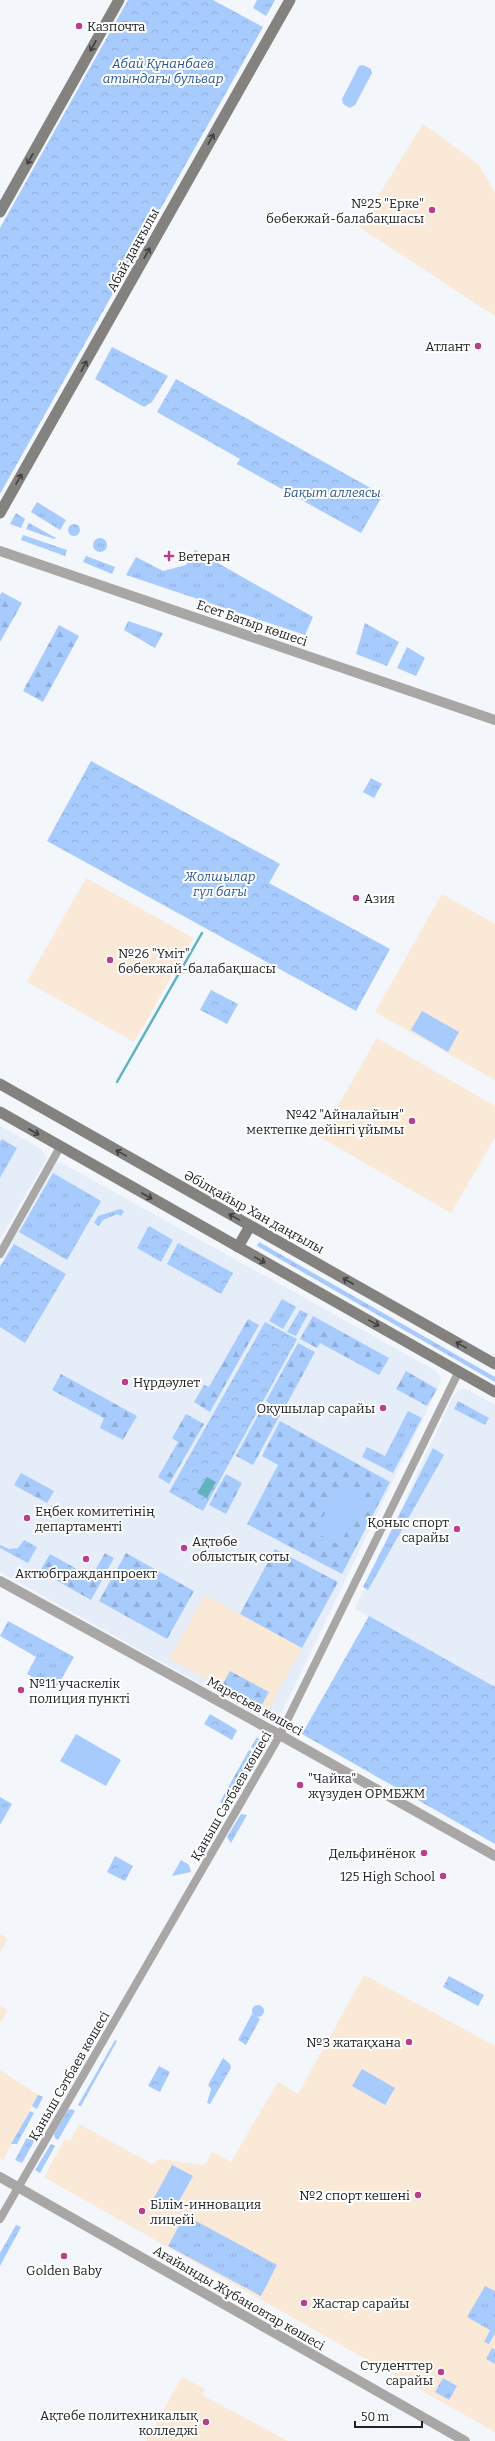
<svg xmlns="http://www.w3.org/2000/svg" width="495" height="2441" font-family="Bitter,serif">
  <defs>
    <pattern id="grass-tufts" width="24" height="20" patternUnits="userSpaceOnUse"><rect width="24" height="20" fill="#a8cbfe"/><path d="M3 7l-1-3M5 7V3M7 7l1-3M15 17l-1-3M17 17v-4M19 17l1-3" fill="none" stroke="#90aeda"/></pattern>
    <pattern id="forest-firs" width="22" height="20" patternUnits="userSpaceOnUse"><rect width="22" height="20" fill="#a8cbfe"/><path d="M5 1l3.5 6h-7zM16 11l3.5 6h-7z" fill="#90aeda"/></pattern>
    <pattern id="park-crowns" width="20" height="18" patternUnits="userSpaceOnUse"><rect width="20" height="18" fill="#a8cbfe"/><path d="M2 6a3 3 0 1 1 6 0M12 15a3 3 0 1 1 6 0" fill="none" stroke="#90aeda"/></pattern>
  </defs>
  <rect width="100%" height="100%" fill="#f3f6fa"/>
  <g fill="#e5edf8">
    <path d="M0,1126L41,1149L47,1158L0,1239Z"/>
    <path d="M60,1162L436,1371L440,1376L441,1381L280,1716L273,1721H267L0,1572V1264L56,1164Z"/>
    <path d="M461,1389L468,1390L495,1405V1687L355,1609L453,1396Z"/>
  </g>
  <g fill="#f9e9d6">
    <path d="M423,124L478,164L495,193V316L359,227Z"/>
    <path d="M86,878L193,938L134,1042L27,982Z"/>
    <path d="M442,894L495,924V1080L375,1012Z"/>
    <path d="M377,1038L495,1106V1137L451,1213L320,1137Z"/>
    <path d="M205,1595L302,1648L267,1712L169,1659Z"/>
    <path d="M0,1934L8,1939L0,1952Z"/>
    <path d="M364,1975L495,2046V2432L44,2177L65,2139L70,2141L79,2124L152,2164L160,2159L205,2165L212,2152L231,2162L278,2082L298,2094Z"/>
    <path d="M0,2005L8,2010L0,2023Z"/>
    <path d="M0,2070L38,2095L3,2160L0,2158Z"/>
    <path d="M182,2377L205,2389L202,2395L288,2441H146Z"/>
  </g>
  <g fill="url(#grass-tufts)">
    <path d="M257,0H275L266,16L253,8Z"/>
    <path d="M37,502L66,520L60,530L31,512Z"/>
    <path d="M16,513L25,519L21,528L10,524Z"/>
    <path d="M29,523L56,538L54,539L26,529Z"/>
    <circle cx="74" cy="530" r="6"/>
    <path d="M23,535L67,550L65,556L21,540Z"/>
    <circle cx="100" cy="545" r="7"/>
    <path d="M195,550L313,617L305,635L126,575L136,557L163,571L186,565Z"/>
    <path d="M86,556L115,567L112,574L83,562Z"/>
    <path d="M128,621L163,633L155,648L124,630Z"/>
    <path d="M365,623L399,642L387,666L356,654Z"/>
    <path d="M407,647L425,658L416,676L397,668Z"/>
    <path d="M2,1139L17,1148L0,1178V1142Z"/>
    <path d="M53,1173L101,1201L67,1260L19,1232Z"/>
    <path d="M120,1209L124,1211L121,1216L117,1214L103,1220L99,1226L94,1223L98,1216Z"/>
    <path d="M259,1242L495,1377V1382L257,1246Z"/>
    <path d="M282,1299L296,1307L283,1329L269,1321Z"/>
    <path d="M300,1310L308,1314L296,1336L287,1332Z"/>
    <path d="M458,1401L489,1418L485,1425L454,1409Z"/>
    <path d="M408,1411L422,1418L393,1473L362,1457L367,1447L385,1456Z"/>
    <path d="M433,1448L444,1455L368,1590L363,1587Z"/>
    <path d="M24,1540L37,1547L28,1563L0,1548V1545L9,1549L18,1548Z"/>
    <path d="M8,1621L74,1657L55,1690L27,1674L36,1657L0,1636Z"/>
    <path d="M0,1797L12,1804L0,1825Z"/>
    <path d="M241,1814L247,1815L231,1843L227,1837Z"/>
    <path d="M181,1860L189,1865L191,1872L172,1876Z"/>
    <path d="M115,2040L117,2041L81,2106L78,2105Z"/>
    <path d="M38,2095L43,2097L37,2109L32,2106Z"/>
    <path d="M72,2109L75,2111L58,2140L55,2138L54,2134L68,2110Z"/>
    <path d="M30,2111L34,2113L17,2144H11Z"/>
    <path d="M31,2130L36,2138L22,2163L15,2160Z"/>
    <path d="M51,2144L55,2146L40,2173L35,2170Z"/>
    <path d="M185,2215L277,2265L261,2296L168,2246Z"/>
    <path d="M16,2225L21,2227L0,2266V2253Z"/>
    <path d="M485,2286L495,2291V2333L489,2344L484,2342L490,2330L467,2317Z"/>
    <path d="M492,2348L495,2350V2364L486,2359Z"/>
    <path d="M443,2378L457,2386L449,2400L435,2392Z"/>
  </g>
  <g fill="url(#forest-firs)">
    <path d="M2,592L22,603L0,642V595Z"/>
    <path d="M59,625L79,636L43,702L23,691Z"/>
    <path d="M313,1316L389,1358L379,1375L320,1343L317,1348L300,1339Z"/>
    <path d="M248,1319L259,1325L210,1412L194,1402L204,1385L209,1387Z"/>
    <path d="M298,1343L315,1352L283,1411L266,1401Z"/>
    <path d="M406,1371L437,1389L427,1406L396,1389Z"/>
    <path d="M61,1374L137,1416L123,1440L100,1428L104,1418L52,1390Z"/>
    <path d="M263,1406L280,1415L253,1465L236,1456Z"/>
    <path d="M186,1414L204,1424L169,1484L158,1477L178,1442L172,1438Z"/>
    <path d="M280,1421L390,1482L342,1574L247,1524L278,1465L262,1456Z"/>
    <path d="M21,1473L54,1491L47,1503L14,1485Z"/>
    <path d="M226,1474L242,1483L226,1514L209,1505Z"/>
    <path d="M275,1549L338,1582L302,1648L240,1614Z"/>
    <path d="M105,1553L114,1558L91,1600L40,1571L50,1554L91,1577Z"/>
    <path d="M126,1553L194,1591L167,1639L99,1601Z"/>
    <path d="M230,1671L269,1692L259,1710L220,1689Z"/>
    <path d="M257,1737L262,1742L261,1753L251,1747Z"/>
    <path d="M249,1750L259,1756L230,1808L220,1802Z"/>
  </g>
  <g fill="url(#park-crowns)">
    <path d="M128,0H213L263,27L0,494V228Z"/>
    <path d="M112,347L168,376L152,402L144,407L95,379Z"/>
    <path d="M176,379L383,495L361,533L237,464L240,459L157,412Z"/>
    <path d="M91,761L280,864L269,883L390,949L356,1011L47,841Z"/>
    <path d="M371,778L382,784L374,798L363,792Z"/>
    <path d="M211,990L238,1004L227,1024L200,1010Z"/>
    <path d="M149,1226L173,1240L161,1262L137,1248Z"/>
    <path d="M178,1243L233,1273L221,1294L167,1264Z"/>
    <path d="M14,1244L66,1274L25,1343L0,1327V1267Z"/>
    <path d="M265,1322L297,1339L203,1511L169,1492Z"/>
    <path d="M369,1616L495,1687V1844L302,1734Z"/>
    <path d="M210,1714L237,1730L232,1740L204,1724Z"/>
    <path d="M115,1856L133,1866L125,1881L107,1872Z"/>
    <path d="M449,1976L484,1995L478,2006L443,1987Z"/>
    <path d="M252,2014L260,2019L246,2045L238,2040Z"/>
    <path d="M223,2058L230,2064L231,2068L210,2104L207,2103L211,2089L208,2085Z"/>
    <path d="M159,2066L170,2072L160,2092L148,2086Z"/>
  </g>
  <g fill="#a8cbfe">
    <path d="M363,65L371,69L372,73L355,105L350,108L343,104L342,99L359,66Z"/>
    <path d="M422,1011L459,1032L448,1052L411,1030Z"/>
    <path d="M341,1484L366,1497L339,1545L315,1532Z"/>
    <path d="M76,1734L121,1760L106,1786L60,1761Z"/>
    <circle cx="258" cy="2011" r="6"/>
    <path d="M362,2069L395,2088L385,2105L352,2086Z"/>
    <path d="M172,2165L193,2176L174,2210L154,2198Z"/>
  </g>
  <path fill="#60b3be" d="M207,1477L216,1482L207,1498L197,1493Z"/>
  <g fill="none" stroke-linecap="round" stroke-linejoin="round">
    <path stroke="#60b3be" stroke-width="2.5" d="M117,1082L202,933"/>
    <g stroke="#a9a7a6" stroke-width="8">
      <path d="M0,1254L60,1147"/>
      <path d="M0,2219L280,1735L459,1371"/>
    </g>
    <g stroke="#a9a7a6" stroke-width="10">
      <path d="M0,551L495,720"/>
      <path d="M0,1581L280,1735L495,1856"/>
      <path d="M0,2177L465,2441"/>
    </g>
    <g stroke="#84827f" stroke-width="11">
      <path d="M0,212L119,0"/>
      <path d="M0,513L290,0"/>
      <path d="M0,1084L495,1364"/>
      <path d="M0,1112L495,1392"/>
      <path d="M238,1247L250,1226"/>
    </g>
  </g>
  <defs><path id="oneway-shaft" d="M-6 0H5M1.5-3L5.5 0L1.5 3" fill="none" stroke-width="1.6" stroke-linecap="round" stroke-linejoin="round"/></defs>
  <g stroke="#3f4040">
    <use href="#oneway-shaft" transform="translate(93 46) rotate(119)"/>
    <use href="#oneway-shaft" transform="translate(211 139) rotate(-61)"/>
    <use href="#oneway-shaft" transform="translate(30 159) rotate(119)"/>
    <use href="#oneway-shaft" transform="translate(147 253) rotate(-61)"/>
    <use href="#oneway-shaft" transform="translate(84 366) rotate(-62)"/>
    <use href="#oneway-shaft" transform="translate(19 479) rotate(-60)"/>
    <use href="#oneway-shaft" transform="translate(34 1132) rotate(30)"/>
    <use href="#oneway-shaft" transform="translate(121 1153) rotate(-151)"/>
    <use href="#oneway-shaft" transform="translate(147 1196) rotate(30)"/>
    <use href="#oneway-shaft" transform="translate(234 1217) rotate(-151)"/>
    <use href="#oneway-shaft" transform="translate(260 1260) rotate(29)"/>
    <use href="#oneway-shaft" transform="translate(348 1281) rotate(-150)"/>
    <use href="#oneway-shaft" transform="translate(374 1323) rotate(29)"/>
    <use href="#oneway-shaft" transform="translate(461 1345) rotate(-151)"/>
  </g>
  <g fill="#ba3e8e" stroke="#fff" stroke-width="1.5">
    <circle cx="79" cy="26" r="4"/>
    <circle cx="432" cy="210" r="4"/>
    <circle cx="478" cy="346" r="4"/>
    <path d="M167 550h4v4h4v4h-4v4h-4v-4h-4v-4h4z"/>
    <circle cx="356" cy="898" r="4"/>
    <circle cx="110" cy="960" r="4"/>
    <circle cx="412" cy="1121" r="4"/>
    <circle cx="125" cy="1382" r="4"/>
    <circle cx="383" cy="1408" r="4"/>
    <circle cx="27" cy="1518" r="4"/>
    <circle cx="457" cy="1529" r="4"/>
    <circle cx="184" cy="1548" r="4"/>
    <circle cx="86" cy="1559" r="4"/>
    <circle cx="21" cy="1690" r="4"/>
    <circle cx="300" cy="1785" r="4"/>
    <circle cx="424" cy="1853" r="4"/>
    <circle cx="443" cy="1876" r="4"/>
    <circle cx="409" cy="2042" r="4"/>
    <circle cx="418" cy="2195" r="4"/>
    <circle cx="142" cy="2211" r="4"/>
    <circle cx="64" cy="2256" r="4"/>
    <circle cx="304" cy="2303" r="4"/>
    <circle cx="441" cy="2372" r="4"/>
    <circle cx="206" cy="2422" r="4"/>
  </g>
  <g text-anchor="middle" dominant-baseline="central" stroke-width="4" stroke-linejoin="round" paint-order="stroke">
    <g font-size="13" fill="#222325" stroke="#fff" text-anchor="start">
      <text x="87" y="26">Казпочта</text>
      <text x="424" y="203" text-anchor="end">№25 "Ерке"<tspan x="424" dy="15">бөбекжай-балабақшасы</tspan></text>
      <text x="470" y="346" text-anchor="end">Атлант</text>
      <text x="178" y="556">Ветеран</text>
      <text x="364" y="898">Азия</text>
      <text x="118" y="953">№26 "Үміт"<tspan x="118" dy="15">бөбекжай-балабақшасы</tspan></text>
      <text x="404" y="1114" text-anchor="end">№42 "Айналайын"<tspan x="404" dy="15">мектепке дейінгі ұйымы</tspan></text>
      <text x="133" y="1382">Нұрдәулет</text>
      <text x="375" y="1408" text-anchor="end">Оқушылар сарайы</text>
      <text x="35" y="1511">Еңбек комитетінің<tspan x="35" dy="15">департаменті</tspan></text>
      <text x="449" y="1522" text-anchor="end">Қоныс спорт<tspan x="449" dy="15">сарайы</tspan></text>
      <text x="192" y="1541">Ақтөбе<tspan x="192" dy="15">облыстық соты</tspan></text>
      <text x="86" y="1573" text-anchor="middle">Актюбгражданпроект</text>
      <text x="29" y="1683">№11 учаскелік<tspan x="29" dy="15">полиция пункті</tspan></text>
      <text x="308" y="1778">"Чайка"<tspan x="308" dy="15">жүзуден ОРМБЖМ</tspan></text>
      <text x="416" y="1853" text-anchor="end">Дельфинёнок</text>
      <text x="435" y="1876" text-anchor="end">125 High School</text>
      <text x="401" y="2042" text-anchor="end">№3 жатақхана</text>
      <text x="410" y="2195" text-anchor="end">№2 спорт кешені</text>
      <text x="150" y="2204">Білім-инновация<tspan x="150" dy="15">лицейі</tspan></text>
      <text x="64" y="2270" text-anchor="middle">Golden Baby</text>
      <text x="312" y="2303">Жастар сарайы</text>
      <text x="433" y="2365" text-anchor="end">Студенттер<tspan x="433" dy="15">сарайы</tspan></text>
      <text x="198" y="2415" text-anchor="end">Ақтөбе политехникалық<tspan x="198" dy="15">колледжі</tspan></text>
    </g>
    <g font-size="13" font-style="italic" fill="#2b5694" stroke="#fff">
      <text x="163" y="63">Абай Құнанбаев<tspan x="163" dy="15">атындағы бульвар</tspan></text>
      <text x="332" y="492">Бақыт аллеясы</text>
      <text x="220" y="876">Жолшылар<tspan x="220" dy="15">гүл бағы</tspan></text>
    </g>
    <g font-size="13" fill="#222325" stroke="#fff">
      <text transform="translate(133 250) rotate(-61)">Абай даңғылы</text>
      <text transform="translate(252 623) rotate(19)">Есет Батыр көшесі</text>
      <text transform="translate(254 1212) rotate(29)">Әбілқайыр Хан даңғылы</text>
      <text transform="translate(255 1706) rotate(29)">Маресьев көшесі</text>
      <text transform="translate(231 1796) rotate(-60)">Қаныш Сәтбаев көшесі</text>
      <text transform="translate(69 2076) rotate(-60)">Қаныш Сәтбаев көшесі</text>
      <text transform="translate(239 2298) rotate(30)">Ағайынды Жұбановтар көшесі</text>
    </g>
  </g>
  <path d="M355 2421v6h67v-6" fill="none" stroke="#222325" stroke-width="2"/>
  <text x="361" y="2421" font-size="12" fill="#222325" stroke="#ffffff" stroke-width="3" paint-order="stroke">50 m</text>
</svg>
